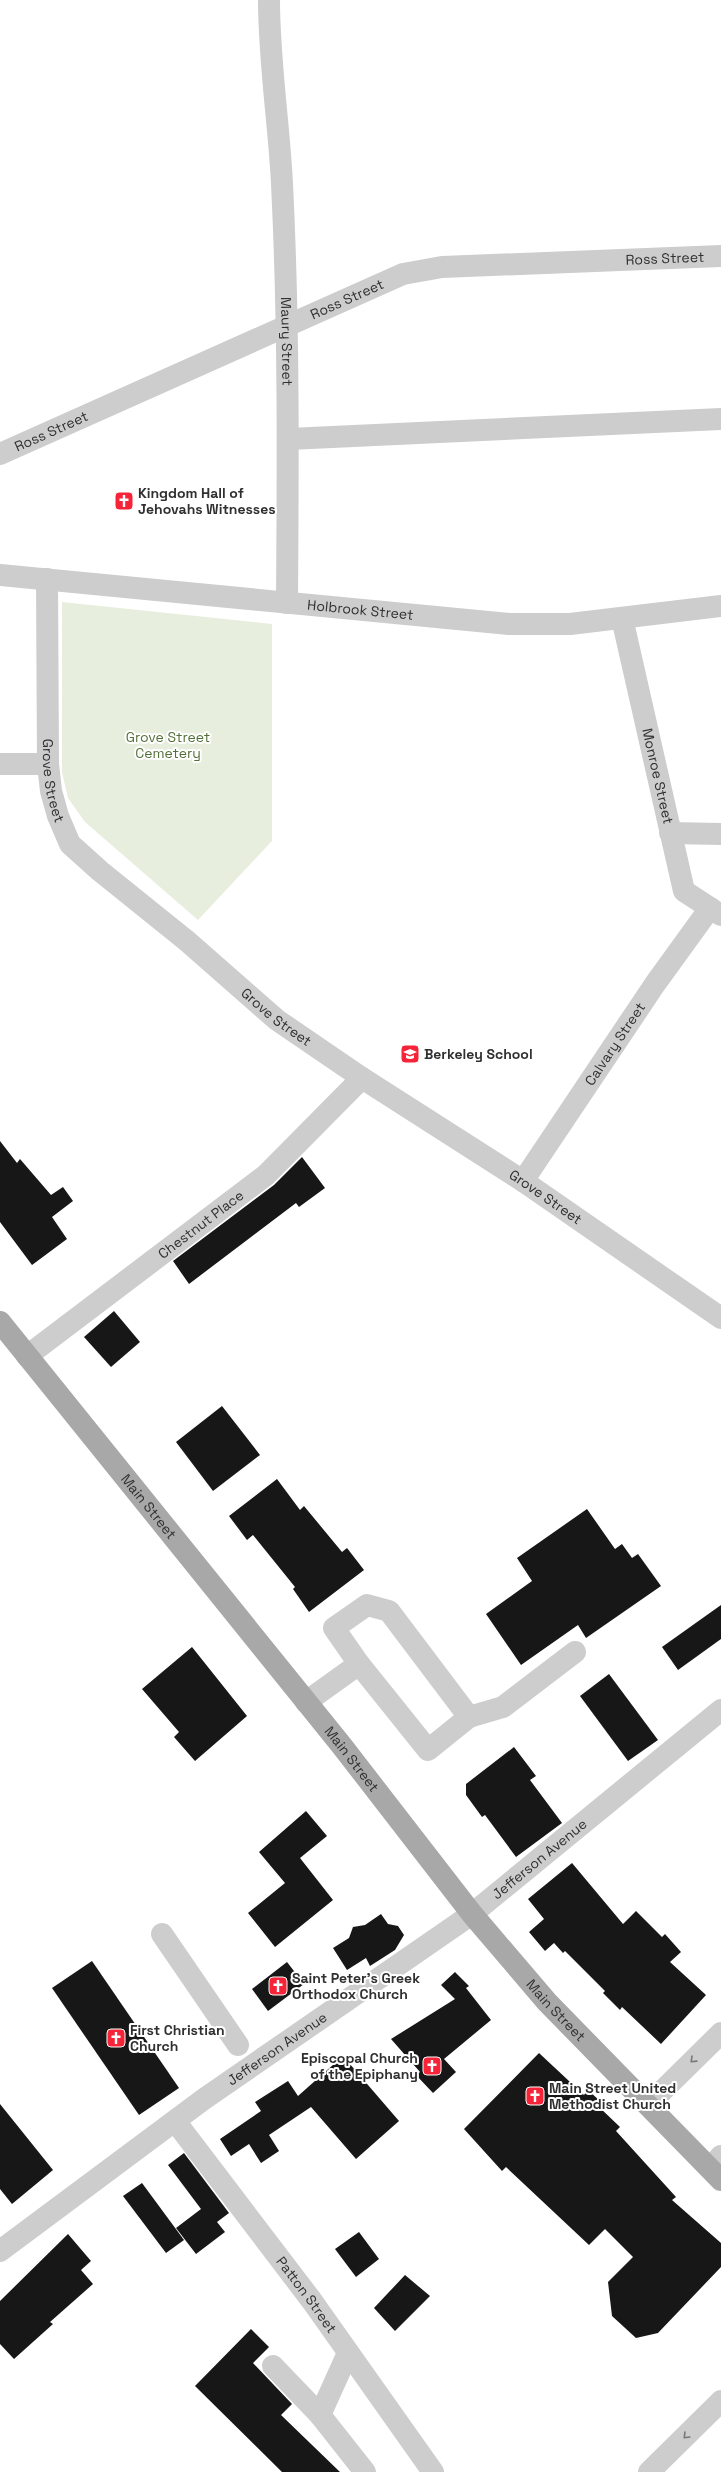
<svg xmlns="http://www.w3.org/2000/svg" width="721" height="2472" font-family="'Space Grotesk',sans-serif">
  <rect width="100%" height="100%" fill="#fff"/>
  <path fill="#e7eedd" d="M62,602L272,624V841L198,920L85,822L68,798L62,772Z"/>
  <g fill="#171717">
    <path d="M0,1141L17,1163L20,1159L51,1195L63,1187L73,1201L52,1217L67,1239L32,1265L0,1222Z"/>
    <path d="M302,1157L325,1188L299,1207L296,1203L189,1284L173,1261L274,1185Z"/>
    <path d="M114,1311L140,1342L111,1367L84,1337Z"/>
    <path d="M222,1406L260,1455L213,1491L176,1442Z"/>
    <path d="M277,1479L300,1510L304,1506L342,1552L347,1548L364,1570L309,1612L293,1589L295,1587L253,1535L247,1540L229,1516Z"/>
    <path d="M587,1509L615,1549L622,1544L632,1558L638,1554L661,1586L586,1638L578,1625L521,1665L486,1614L532,1581L517,1558Z"/>
    <path d="M721,1605V1639L678,1670L662,1647Z"/>
    <path d="M192,1647L247,1716L195,1761L174,1737L179,1732L142,1689Z"/>
    <path d="M609,1674L658,1740L628,1761L580,1696Z"/>
    <path d="M514,1747L536,1776L530,1780L562,1823L516,1857L485,1815L482,1817L466,1795V1784Z"/>
    <path d="M306,1811L327,1836L300,1858L333,1900L275,1947L248,1913L285,1883L259,1852Z"/>
    <path d="M572,1863L623,1924L636,1911L662,1937L665,1934L681,1952L670,1962L706,1995L661,2044L622,2007L620,2010L603,1993L605,1991L565,1951L563,1953L554,1943L545,1951L529,1932L544,1919L528,1899Z"/>
    <path d="M381,1914L388,1924L398,1926L404,1935L395,1950L370,1966L366,1958L347,1970L333,1948L349,1938L353,1927L365,1925Z"/>
    <path d="M92,1961L179,2088L139,2115L52,1988Z"/>
    <path d="M287,1962L304,1984L268,2011L252,1989Z"/>
    <path d="M455,1972L469,1986L466,1988L491,2020L444,2059L456,2072L433,2093L416,2075L420,2072L391,2039L455,1999L441,1985Z"/>
    <path d="M539,2053L584,2095L588,2090L601,2102L598,2106L620,2127L616,2131L676,2197L672,2200L721,2243V2267L658,2333L636,2338L612,2316L608,2282L633,2257L605,2229L589,2245L506,2167L502,2171L464,2129Z"/>
    <path d="M343,2056L399,2121L356,2159L311,2107L269,2135L279,2151L261,2163L249,2144L231,2156L220,2139L261,2111L255,2102L288,2081L298,2096Z"/>
    <path d="M0,2104L53,2170L12,2204L0,2189Z"/>
    <path d="M184,2153L229,2213L217,2222L225,2232L196,2254L176,2228L201,2209L168,2165Z"/>
    <path d="M142,2183L184,2240L166,2253L123,2196Z"/>
    <path d="M359,2232L379,2259L356,2277L335,2249Z"/>
    <path d="M68,2234L91,2261L81,2270L93,2284L50,2322L53,2324L14,2359L0,2344V2301Z"/>
    <path d="M405,2275L430,2296L395,2331L374,2308Z"/>
    <path d="M251,2329L269,2347L253,2363L292,2404L281,2415L340,2472H282L195,2386Z"/>
  </g>
  <g fill="none" stroke-linecap="round" stroke-linejoin="round">
    <g stroke="#cdcdcd" stroke-width="22">
      <path id="s1" d="M269,0C269,62 279,123 282,184C289,324 288,463 287,603"/>
      <path d="M289,439L721,419"/>
      <path id="s2" d="M0,454L403,274L442,267L721,256"/>
      <path id="s3" d="M0,575L509,624H570L721,606"/>
      <path id="s4" d="M47,579L48,764L51,791L58,816L70,844L100,871L187,941L277,1020L362,1078L523,1181L721,1318"/>
      <path id="s5" d="M622,618L684,891L721,915"/>
      <path d="M0,764H48"/>
      <path d="M670,833L721,834"/>
      <path id="s6" d="M523,1181L655,984L710,908"/>
      <path id="s7" d="M27,1356L266,1175L362,1078"/>
      <path d="M367,1605L389,1611L469,1717L428,1750L359,1664L334,1628Z"/>
      <path d="M306,1702L359,1664"/>
      <path d="M469,1717L503,1707L575,1652"/>
      <path d="M162,1934L238,2045"/>
      <path d="M648,2105L721,2033"/>
      <path id="s8" d="M175,2121L312,2301L433,2472"/>
      <path d="M710,2168L721,2156"/>
      <path id="s9" d="M0,2251L204,2099L472,1914L721,1710"/>
      <path d="M273,2366L320,2415L365,2472"/>
      <path d="M320,2415L348,2353"/>
      <path d="M649,2472L721,2401"/>
    </g>
    <path stroke="#a8a8a8" stroke-width="22" id="s10" d="M0,1322L342,1746L472,1914L547,2002L721,2180"/>
  </g>
  <defs><path id="oneway-chevron" d="M-2-3.5L2.5 0L-2 3.5" fill="none" stroke-width="1.6" stroke-linecap="round" stroke-linejoin="round"/></defs>
  <g stroke="#777">
    <use href="#oneway-chevron" transform="translate(693 2060) rotate(136)"/>
    <use href="#oneway-chevron" transform="translate(686 2436) rotate(135)"/>
  </g>
  <defs>
    <symbol id="church-square" viewBox="-11 -11 22 22"><rect x="-9" y="-9" width="18" height="18" rx="4" fill="#f52438" stroke="#fff"/><path d="M-1.2-6h2.4v3.5h3.3v2.4h-3.3V6h-2.4V-.1h-3.3v-2.4h3.3Z" fill="#fff"/></symbol>
    <symbol id="school-square" viewBox="-11 -11 22 22"><rect x="-9" y="-9" width="18" height="18" rx="4" fill="#f52438" stroke="#fff"/><path d="M0-5L7-2L0 1L-7-2ZM-4 1L0 2.5L4 1V4Q0 6-4 4Z" fill="#fff"/></symbol>
  </defs>
  <g fill-rule="evenodd">
    <use href="#church-square" x="113" y="490" width="22" height="22"/>
    <use href="#school-square" x="399" y="1043" width="22" height="22"/>
    <use href="#church-square" x="267" y="1975" width="22" height="22"/>
    <use href="#church-square" x="105" y="2027" width="22" height="22"/>
    <use href="#church-square" x="421" y="2055" width="22" height="22"/>
    <use href="#church-square" x="524" y="2085" width="22" height="22"/>
  </g>
  <g text-anchor="middle" dominant-baseline="central" stroke-width="4" stroke-linejoin="round" paint-order="stroke">
    <g font-size="14" fill="#303030" stroke="#fff">
      <text stroke="none"><textPath href="#s2" startOffset="704">Ross Street</textPath></text>
      <text stroke="none"><textPath href="#s2" startOffset="380">Ross Street</textPath></text>
      <text stroke="none"><textPath href="#s1" startOffset="342">Maury Street</textPath></text>
      <text stroke="none"><textPath href="#s2" startOffset="56">Ross Street</textPath></text>
      <text stroke="none"><textPath href="#s3" startOffset="362">Holbrook Street</textPath></text>
      <text stroke="none"><textPath href="#s5" startOffset="162">Monroe Street</textPath></text>
      <text stroke="none"><textPath href="#s4" startOffset="202">Grove Street</textPath></text>
      <text stroke="none"><textPath href="#s4" startOffset="538">Grove Street</textPath></text>
      <text stroke="none"><textPath href="#s6" startOffset="165">Calvary Street</textPath></text>
      <text stroke="none"><textPath href="#s4" startOffset="862">Grove Street</textPath></text>
      <text stroke="none"><textPath href="#s7" startOffset="218">Chestnut Place</textPath></text>
      <text stroke="none"><textPath href="#s10" startOffset="237">Main Street</textPath></text>
      <text stroke="none"><textPath href="#s10" startOffset="561">Main Street</textPath></text>
      <text stroke="none"><textPath href="#s9" startOffset="667">Jefferson Avenue</textPath></text>
      <text stroke="none"><textPath href="#s10" startOffset="885">Main Street</textPath></text>
      <text stroke="none"><textPath href="#s9" startOffset="343">Jefferson Avenue</textPath></text>
      <text stroke="none"><textPath href="#s8" startOffset="218">Patton Street</textPath></text>
    </g>
    <g font-size="14" font-weight="bold" fill="#303030" stroke="#fff" text-anchor="start">
      <text x="138" y="493">Kingdom Hall of<tspan x="138" dy="16">Jehovahs Witnesses</tspan></text>
      <text x="424" y="1054">Berkeley School</text>
      <text x="292" y="1978">Saint Peter's Greek<tspan x="292" dy="16">Orthodox Church</tspan></text>
      <text x="130" y="2030">First Christian<tspan x="130" dy="16">Church</tspan></text>
      <text x="418" y="2058" text-anchor="end">Episcopal Church<tspan x="418" dy="16">of the Epiphany</tspan></text>
      <text x="549" y="2088">Main Street United<tspan x="549" dy="16">Methodist Church</tspan></text>
    </g>
    <g font-size="14" fill="#547039" stroke="#fff">
      <text x="168" y="737">Grove Street<tspan x="168" dy="16">Cemetery</tspan></text>
    </g>
  </g>
</svg>
